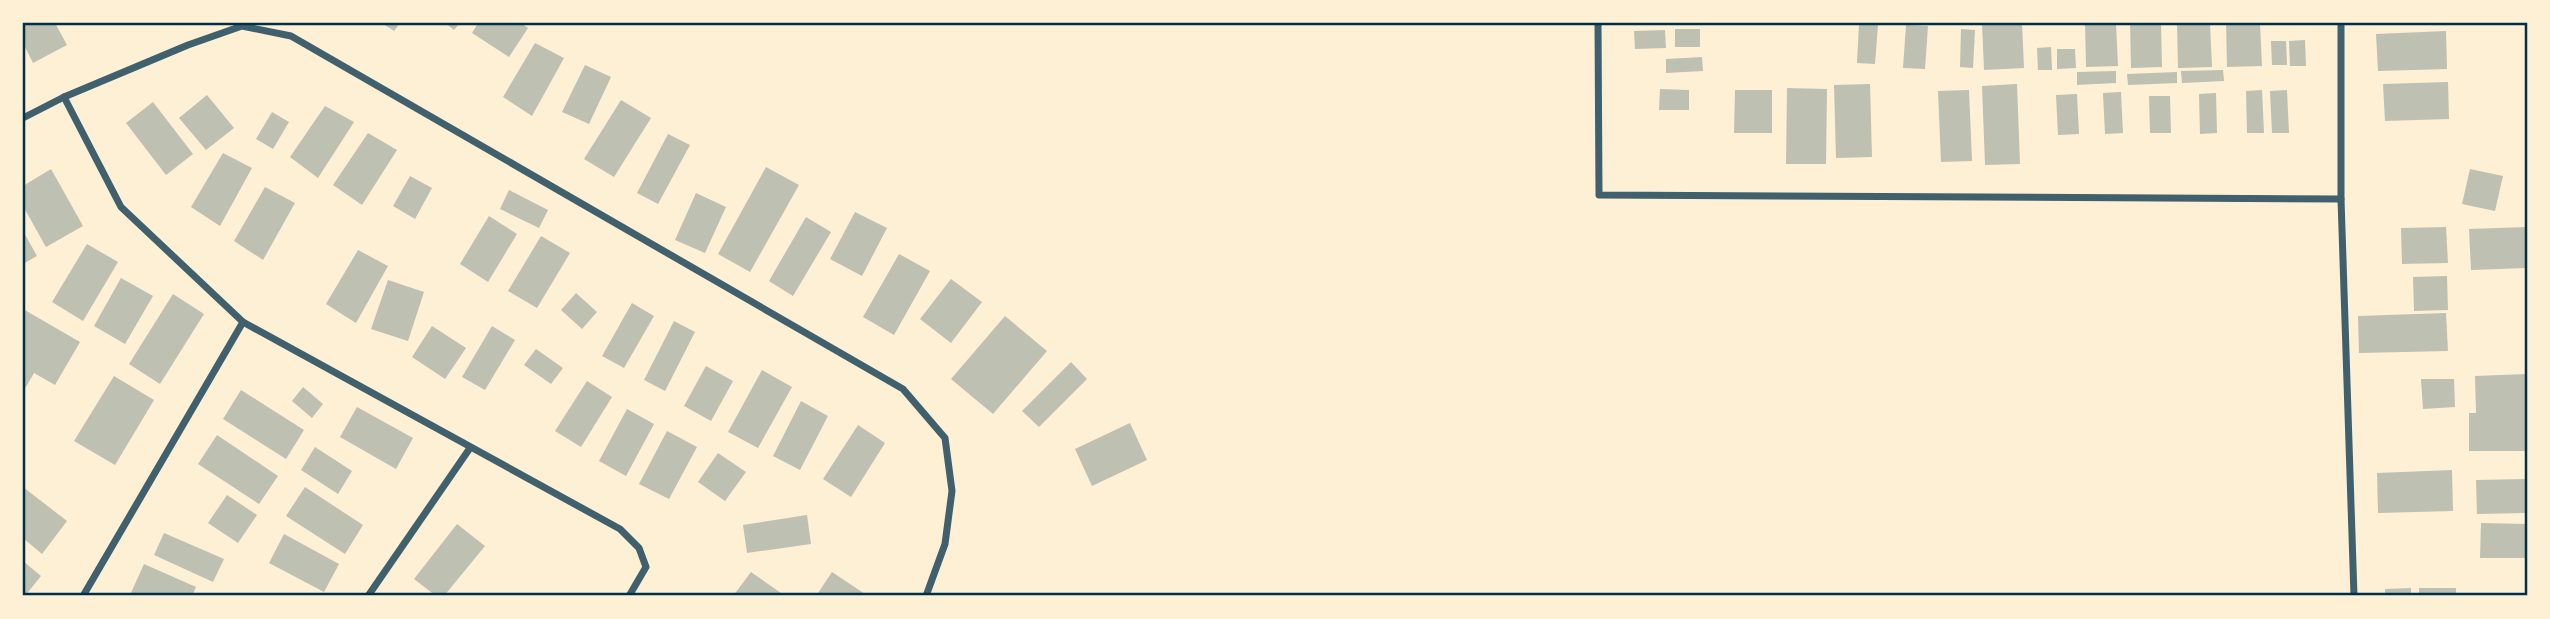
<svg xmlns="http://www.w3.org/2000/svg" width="2550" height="619" font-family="Literata,serif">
  <rect width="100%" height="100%" fill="#fdf0d5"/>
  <g fill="#bec0b2">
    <path d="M23,23H55L67,45L33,63L23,43Z"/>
    <path d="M382,23H400L394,31Z"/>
    <path d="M445,23H460L454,30Z"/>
    <path d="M478,23H521L528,28L509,57L472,33Z"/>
    <path d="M1982,23H2022L2024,68L1984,70Z"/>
    <path d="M2085,23H2116L2118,66L2086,67Z"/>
    <path d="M2130,23H2161L2162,67L2131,68Z"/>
    <path d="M2177,23H2210L2212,67L2178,68Z"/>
    <path d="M2226,23H2260L2262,66L2227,67Z"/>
    <path d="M1859,24L1878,25L1875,64L1857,63Z"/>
    <path d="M1906,25L1928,26L1925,69L1903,68Z"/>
    <rect x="1675" y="29" width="25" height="18"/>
    <path d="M1961,29L1975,30L1973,68L1960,67Z"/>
    <path d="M1665,30L1666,48L1635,49L1634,31Z"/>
    <path d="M2446,31L2447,69L2378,71L2376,34Z"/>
    <path d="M2305,40L2306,66H2290L2289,41Z"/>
    <path d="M2271,41H2286L2287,65H2272Z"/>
    <path d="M535,43L564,58L532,116L503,97Z"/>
    <path d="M2051,47L2052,70H2038L2037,48Z"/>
    <path d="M2057,49H2075L2076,68L2057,69Z"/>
    <path d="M1702,57L1703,71L1666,73V59Z"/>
    <path d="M585,65L611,77L589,124L562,112Z"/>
    <path d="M2223,70L2224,81L2182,83L2181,71Z"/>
    <path d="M2116,71V83L2077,85V72Z"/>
    <path d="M2177,72V83L2128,85L2127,74Z"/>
    <path d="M2448,82L2449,119L2385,121L2383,84Z"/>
    <path d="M1870,84L1872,157L1836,158L1834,85Z"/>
    <path d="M2017,84L2020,164L1985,165L1982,86Z"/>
    <path d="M1787,88L1827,89L1826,164H1786Z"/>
    <path d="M1660,89L1689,90V110H1659Z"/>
    <path d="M1735,90H1772V133H1734Z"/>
    <path d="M1969,90L1972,161L1941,162L1938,91Z"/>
    <path d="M2262,90L2264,133H2247L2246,91Z"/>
    <path d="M2287,90L2289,133H2272L2270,91Z"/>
    <path d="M2121,92L2123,133L2105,134L2103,93Z"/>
    <path d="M2216,93L2217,133L2200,134L2199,94Z"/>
    <path d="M2077,94L2079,134L2058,135L2056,95Z"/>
    <path d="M207,95L234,128L206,150L179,118Z"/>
    <path d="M2149,96H2170L2171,133H2150Z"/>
    <path d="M621,100L651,118L614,177L584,159Z"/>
    <path d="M153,102L193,154L166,175L126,123Z"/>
    <path d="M325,106L354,122L318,178L290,157Z"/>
    <path d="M272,112L289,122L273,149L256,139Z"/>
    <path d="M368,133L397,150L362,205L333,185Z"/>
    <path d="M668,134L690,145L658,204L637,193Z"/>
    <path d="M223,153L252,168L220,226L191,207Z"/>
    <path d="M766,167L799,185L750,272L718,254Z"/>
    <path d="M51,169L83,226L46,247L23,206V186Z"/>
    <path d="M2470,169L2503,176L2495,211L2462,204Z"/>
    <path d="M410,176L432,188L415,219L393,206Z"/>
    <path d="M265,187L295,203L263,260L234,241Z"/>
    <path d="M509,190L548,210L539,228L500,209Z"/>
    <path d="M696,193L726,207L705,253L675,240Z"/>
    <path d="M855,212L887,228L862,276L830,259Z"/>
    <path d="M489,216L517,234L488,282L460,264Z"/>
    <path d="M806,217L831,232L793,296L769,281Z"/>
    <path d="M2446,227L2448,263L2402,264L2401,228Z"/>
    <path d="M2527,227V268L2471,270L2469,229Z"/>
    <path d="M23,231L37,256L23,264Z"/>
    <path d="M541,236L570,253L537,308L508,291Z"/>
    <path d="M87,244L118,262L83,321L52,302Z"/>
    <path d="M358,250L388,266L356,323L326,304Z"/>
    <path d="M899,254L930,271L894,335L863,317Z"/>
    <path d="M2447,276L2448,310L2414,311L2413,277Z"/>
    <path d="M121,278L153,296L125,344L94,326Z"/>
    <path d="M951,279L982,302L951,343L920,319Z"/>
    <path d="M388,280L424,292L408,341L371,329Z"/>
    <path d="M576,293L597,312L582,329L561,310Z"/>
    <path d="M173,294L204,314L160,384L129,364Z"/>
    <path d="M632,303L654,316L624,368L602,356Z"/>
    <path d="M23,309L80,342L55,385L34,373L23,392Z"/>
    <path d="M2446,313L2448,351L2359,353L2358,316Z"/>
    <path d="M1005,316L1047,351L993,414L951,379Z"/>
    <path d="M674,321L695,332L665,391L644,380Z"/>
    <path d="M432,326L466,348L445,379L412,357Z"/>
    <path d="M492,326L515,340L485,390L462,377Z"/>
    <path d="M536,349L563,368L551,384L524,365Z"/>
    <path d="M1071,362L1087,379L1039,427L1022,411Z"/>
    <path d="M706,366L733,381L711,421L684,406Z"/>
    <path d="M762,370L792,387L758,448L728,432Z"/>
    <path d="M2527,374V451H2469V413H2476L2475,376Z"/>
    <path d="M114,376L154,400L115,465L74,441Z"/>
    <path d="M2421,379H2454L2455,407L2423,409Z"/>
    <path d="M587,381L612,397L581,447L555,431Z"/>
    <path d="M303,387L323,404L312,418L292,401Z"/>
    <path d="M241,390L304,430L286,459L223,419Z"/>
    <path d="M801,401L828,416L800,470L773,456Z"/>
    <path d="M357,407L413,438L396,469L340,437Z"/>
    <path d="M627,409L654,424L626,476L599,461Z"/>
    <path d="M1130,423L1147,460L1092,486L1075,449Z"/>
    <path d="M858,425L885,443L851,497L823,479Z"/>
    <path d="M667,431L697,447L669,499L639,484Z"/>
    <path d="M217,435L278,476L259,504L198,464Z"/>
    <path d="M315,447L352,471L338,494L301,470Z"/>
    <path d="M718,453L746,472L725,501L698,482Z"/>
    <path d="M2452,470L2453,511L2378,513L2377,473Z"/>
    <path d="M2527,479V513L2477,514L2476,480Z"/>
    <path d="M23,487L67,521L42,554L23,538Z"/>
    <path d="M305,487L363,525L345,554L286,516Z"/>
    <path d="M227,495L257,515L238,543L208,523Z"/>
    <path d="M807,515L811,544L747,553L743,525Z"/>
    <path d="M2481,523L2527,524V558H2480Z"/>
    <path d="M457,524L485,546L444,596H436L414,579Z"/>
    <path d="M164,533L224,559L213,582L154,555Z"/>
    <path d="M284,534L339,564L324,592L269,563Z"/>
    <path d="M23,561L41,576L25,596H23Z"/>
    <path d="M144,564L196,587L192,596L130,595Z"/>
    <path d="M751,572L781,593L779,596H733Z"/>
    <path d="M832,572L868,596H816Z"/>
    <path d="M2411,588V596H2385V589Z"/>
    <rect x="2419" y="588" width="37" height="8"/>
  </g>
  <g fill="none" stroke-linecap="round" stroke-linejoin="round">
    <g stroke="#3f606c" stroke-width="7">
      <path d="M1598,23L1599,195L2341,199V23"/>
      <path d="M64,97L121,207L243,322L620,529L639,548L646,567L629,596"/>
      <path d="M23,118L64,97L188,45L242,26L291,36L903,389L945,438L952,491L945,544L926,596"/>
      <path d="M2341,199L2354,596"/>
      <path d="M83,596L243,322"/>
      <path d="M368,596L470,448"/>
    </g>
  </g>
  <rect width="2550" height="619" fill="none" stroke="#fdf0d5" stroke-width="49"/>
  <rect x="24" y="24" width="2502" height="570" fill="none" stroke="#003049" stroke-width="2.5"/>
</svg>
